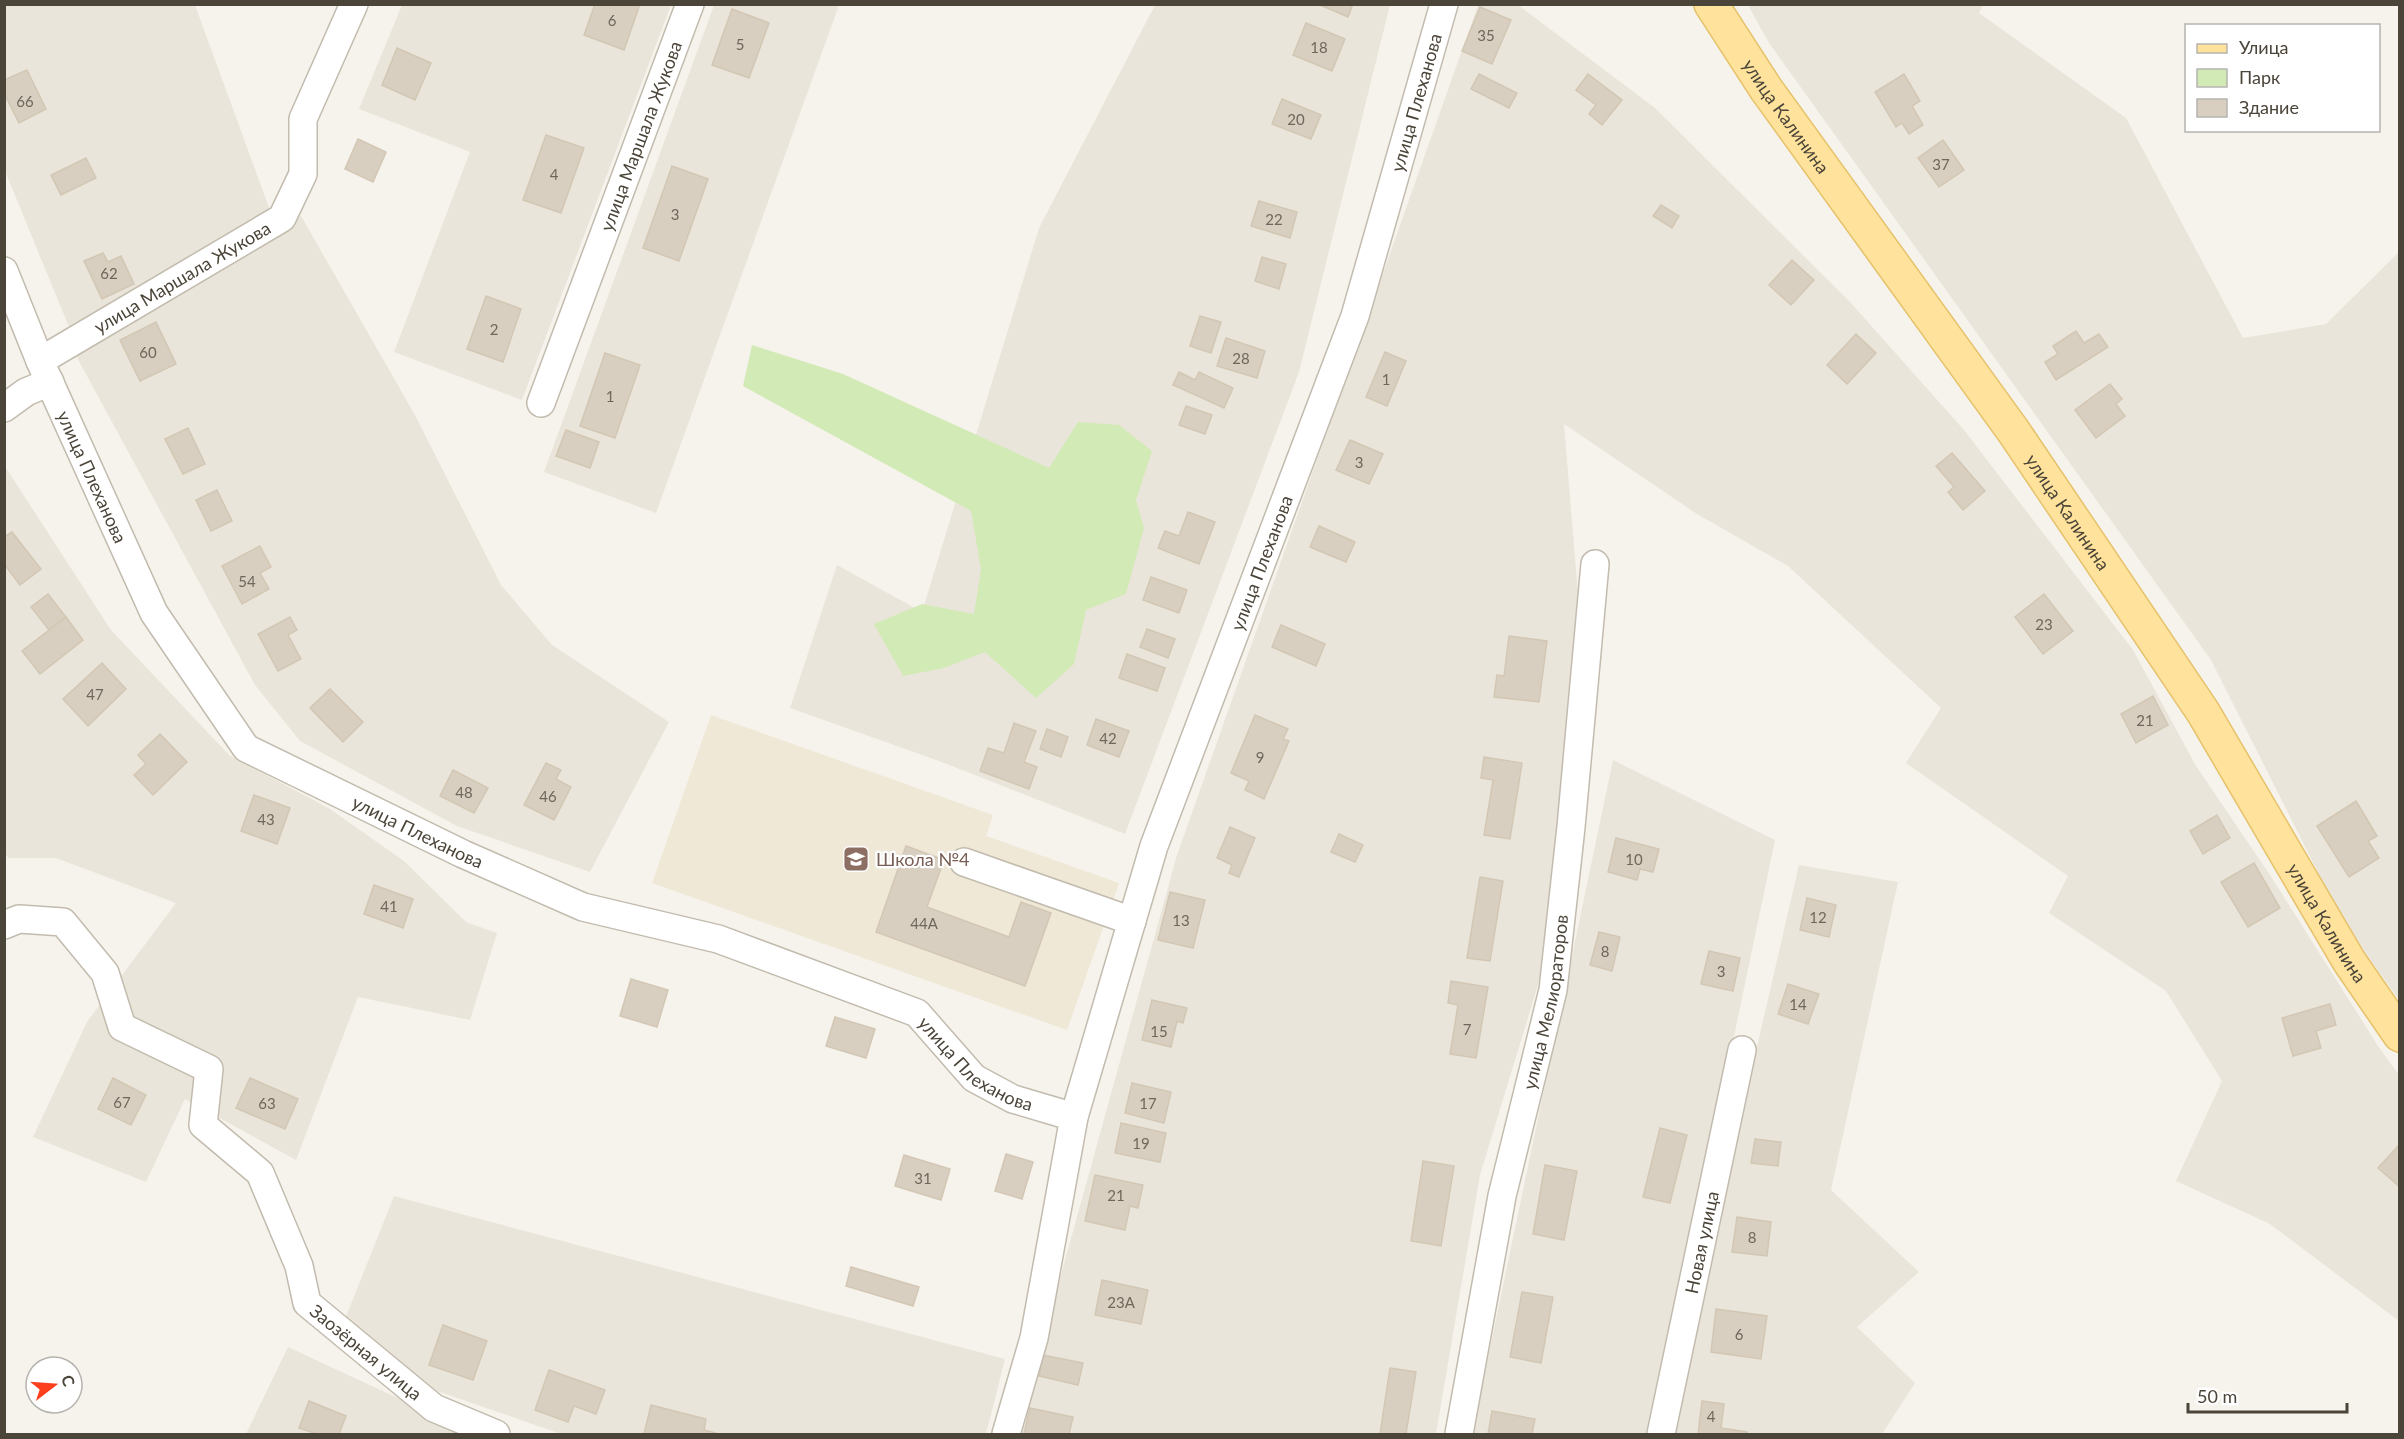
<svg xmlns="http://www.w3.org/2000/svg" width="2404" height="1439" font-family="Lato,sans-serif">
  <rect width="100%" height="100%" fill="#f6f3ec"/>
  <g fill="#eae5da">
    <path d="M4,5H195L271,213L69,327L5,171Z"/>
    <path d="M402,5H671L522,400L394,352L470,152L359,109Z"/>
    <path d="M714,5H839L656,513L544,472Z"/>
    <path d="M1155,5H1390L1299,372L1125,834L939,761L790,708L837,565L922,612L1039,228Z"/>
    <path d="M1478,5H1518L1655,108L1850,302L1964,430L2133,650L2196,766L2270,875L2378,1046L2399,1075V1321L2270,1224L2176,1181L2222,1081L2166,991L2049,913L2068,876L1906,763L1941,708L1788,566L1697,514L1564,424L1578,594L1567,819L1538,985L1480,1175L1436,1434H1017L1177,855Z"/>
    <path d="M1748,5H1983L1979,13L2126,118L2243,338L2326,324L2399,252V1000L2341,918L2211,660L1769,43Z"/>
    <path d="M301,216L415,415L501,585L552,645L669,722L590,872L457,826L300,741L255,685L75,354Z"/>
    <path d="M4,465L111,630L229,755L330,809L404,861L466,922L497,933L470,1020L358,997L296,1160L185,1099L146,1182L33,1137L87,1022L176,903L56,858H8L5,852Z"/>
    <path d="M1613,760L1775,840L1651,1434H1472Z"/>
    <path d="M1799,865L1898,882L1831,1190L1919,1272L1857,1327L1915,1383L1882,1434H1671L1673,1411Z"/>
    <path d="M394,1196L1005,1359L986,1434H561L437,1391L345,1319Z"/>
    <path d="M288,1347L475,1434H246Z"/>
  </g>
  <path fill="#efe8d6" d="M711,715L993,815L986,836L1119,883L1067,1030L652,883Z"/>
  <path fill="#d2eab5" d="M752,345L843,374L1049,468L1078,422L1119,425L1152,451L1136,500L1144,528L1126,594L1086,610L1074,664L1036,698L985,652L944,668L903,676L874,624L922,604L974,614L981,569L971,511L743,386Z"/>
  <g fill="#d8cfc1" stroke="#d3c7b4" stroke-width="1.5">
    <path d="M595,4H640L624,50L584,35Z"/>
    <path d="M1318,4H1353L1348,17Z"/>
    <path d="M1480,7L1511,20L1492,64L1462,51Z"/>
    <path d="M732,9L769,23L749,78L712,65Z"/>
    <path d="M1306,23L1345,39L1332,71L1293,55Z"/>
    <path d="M397,48L431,63L415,100L382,85Z"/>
    <path d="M27,70L46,109L19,123L4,93V80Z"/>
    <path d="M1479,74L1517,93L1509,108L1471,89Z"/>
    <path d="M1588,74L1622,100L1602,125L1589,114L1596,105L1576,90Z"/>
    <path d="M1904,74L1920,101L1912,106L1923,125L1909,134L1902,123L1896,127L1875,92Z"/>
    <path d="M1282,99L1321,115L1311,139L1272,124Z"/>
    <path d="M546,135L584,148L561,213L523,200Z"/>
    <path d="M358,139L386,152L373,182L345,169Z"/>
    <path d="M1943,140L1964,170L1939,187L1918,158Z"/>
    <path d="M86,158L96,178L61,195L51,175Z"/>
    <path d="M672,166L708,179L679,261L643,248Z"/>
    <path d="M1259,201L1297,212L1290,238L1251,226Z"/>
    <path d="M1661,205L1679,216L1672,228L1653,216Z"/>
    <path d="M103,253L108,262L121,256L134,284L102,299L84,261Z"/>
    <path d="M1262,257L1286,264L1279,289L1255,281Z"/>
    <path d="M1792,260L1814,280L1791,305L1769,285Z"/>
    <path d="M486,296L521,309L503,362L467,349Z"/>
    <path d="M1200,316L1221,322L1211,353L1190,346Z"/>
    <path d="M156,322L176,364L140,381L120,340Z"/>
    <path d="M2076,331L2084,343L2099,334L2108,347L2056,380L2045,362L2058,354L2053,346Z"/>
    <path d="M1856,334L1876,353L1847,384L1827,365Z"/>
    <path d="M1226,338L1265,351L1257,378L1217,366Z"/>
    <path d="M1385,352L1406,361L1387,406L1366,397Z"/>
    <path d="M605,353L640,365L615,438L580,426Z"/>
    <path d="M1179,372L1195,380L1199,372L1233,388L1224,408L1173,385Z"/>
    <path d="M2110,384L2122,399L2116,404L2125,416L2096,438L2075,410Z"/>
    <path d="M1186,406L1212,415L1205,434L1179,425Z"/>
    <path d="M188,428L205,464L183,474L165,439Z"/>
    <path d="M566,430L599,442L590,468L556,456Z"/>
    <path d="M1350,440L1383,454L1369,484L1336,470Z"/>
    <path d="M1952,453L1985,491L1963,510L1948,492L1954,487L1936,466Z"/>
    <path d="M217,490L232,521L211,531L196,500Z"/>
    <path d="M1188,512L1215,522L1199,564L1158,548L1165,531L1179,536Z"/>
    <path d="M1319,526L1355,542L1346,562L1310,547Z"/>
    <path d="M12,532L41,569L20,585L4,564V537Z"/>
    <path d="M260,546L271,567L260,573L269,589L242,604L222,566Z"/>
    <path d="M1151,577L1187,590L1179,613L1143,600Z"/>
    <path d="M48,594L66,617L49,630L31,607Z"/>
    <path d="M2044,594L2073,631L2043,654L2015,617Z"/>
    <path d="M66,617L83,640L40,674L22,651Z"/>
    <path d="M290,617L297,630L288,635L301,659L278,671L258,634Z"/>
    <path d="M1281,625L1325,644L1316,666L1272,647Z"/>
    <path d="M1147,629L1175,639L1168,658L1140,647Z"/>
    <path d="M1509,636L1547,641L1539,702L1494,697L1497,675L1504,676Z"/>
    <path d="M1127,654L1165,668L1157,691L1119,678Z"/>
    <path d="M102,663L126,689L88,726L63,699Z"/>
    <path d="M330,689L363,722L343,742L310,708Z"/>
    <path d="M2153,696L2168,725L2136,743L2121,714Z"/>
    <path d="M1255,715L1288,729L1283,739L1289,741L1264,799L1245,790L1249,781L1231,773Z"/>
    <path d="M1096,719L1129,731L1119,757L1087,745Z"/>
    <path d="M1014,723L1036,731L1024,762L1037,767L1029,789L980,771L988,748L1004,753Z"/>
    <path d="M1047,729L1068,737L1061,757L1040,749Z"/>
    <path d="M160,734L187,762L153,795L134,775L146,764L138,755Z"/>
    <path d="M1484,757L1522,763L1510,839L1484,835L1493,780L1481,778Z"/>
    <path d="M546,763L561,770L556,779L571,787L554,820L524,805Z"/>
    <path d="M453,770L488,788L474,813L440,796Z"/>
    <path d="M254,795L290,808L277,844L241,831Z"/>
    <path d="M2356,801L2377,836L2368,841L2379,858L2349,877L2317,826Z"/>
    <path d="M2217,815L2230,838L2203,854L2190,831Z"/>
    <path d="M1230,827L1255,838L1239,877L1229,873L1232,865L1217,858Z"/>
    <path d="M1339,834L1363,845L1355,862L1331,852Z"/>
    <path d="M1616,838L1659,849L1653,872L1640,869L1637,880L1608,872Z"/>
    <path d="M906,846L944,860L927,907L1009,937L1021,902L1051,913L1025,986L876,932Z"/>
    <path d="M2254,863L2280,908L2248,927L2221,882Z"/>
    <path d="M1480,877L1503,881L1490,961L1467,958Z"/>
    <path d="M374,885L413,899L403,928L364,914Z"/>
    <path d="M1170,892L1205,900L1193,948L1158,940Z"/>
    <path d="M1807,898L1836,905L1829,937L1800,930Z"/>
    <path d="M1599,932L1620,937L1612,971L1590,965Z"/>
    <path d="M1709,951L1740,958L1733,991L1701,984Z"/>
    <path d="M631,979L668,990L657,1027L620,1016Z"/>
    <path d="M1451,981L1488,987L1476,1058L1450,1054L1458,1005L1448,1003Z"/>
    <path d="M1788,984L1819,994L1808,1024L1778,1014Z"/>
    <path d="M1152,1000L1187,1008L1183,1023L1177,1021L1171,1047L1142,1040Z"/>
    <path d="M2330,1004L2336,1025L2316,1031L2321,1048L2293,1056L2282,1018Z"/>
    <path d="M835,1017L875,1029L866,1058L826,1046Z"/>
    <path d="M113,1078L146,1095L131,1125L98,1109Z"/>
    <path d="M250,1078L298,1099L285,1129L236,1108Z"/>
    <path d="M1132,1083L1171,1092L1164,1123L1125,1113Z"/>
    <path d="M1121,1123L1166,1133L1160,1162L1115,1153Z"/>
    <path d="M1660,1128L1687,1135L1670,1203L1643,1197Z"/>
    <path d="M1755,1139L1781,1142L1778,1166L1751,1163Z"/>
    <path d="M2400,1144V1187L2378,1168Z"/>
    <path d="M1006,1154L1033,1162L1022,1199L995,1191Z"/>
    <path d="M904,1155L950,1169L941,1200L895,1186Z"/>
    <path d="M1423,1161L1454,1166L1441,1246L1411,1241Z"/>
    <path d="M1545,1165L1577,1171L1564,1240L1533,1234Z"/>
    <path d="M1095,1175L1143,1185L1138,1208L1130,1206L1125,1230L1085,1221Z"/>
    <path d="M1737,1217L1771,1222L1767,1256L1732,1252Z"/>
    <path d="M851,1267L919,1287L913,1306L846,1286Z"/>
    <path d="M1102,1280L1148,1290L1141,1324L1095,1315Z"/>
    <path d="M1522,1292L1553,1297L1541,1363L1510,1357Z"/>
    <path d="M1716,1309L1767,1316L1761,1359L1711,1352Z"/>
    <path d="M443,1325L487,1341L473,1380L429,1365Z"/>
    <path d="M1043,1355L1083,1363L1078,1385L1039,1376Z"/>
    <path d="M1390,1368L1416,1372L1406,1434H1380Z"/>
    <path d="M549,1370L605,1390L596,1414L574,1406L568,1422L535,1410Z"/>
    <path d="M309,1401L346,1416L339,1434H317L299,1428Z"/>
    <path d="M1702,1401L1724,1404L1721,1428L1747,1432V1434H1698Z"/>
    <path d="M651,1405L706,1419L704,1430L719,1434H644Z"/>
    <path d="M1030,1408L1073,1417L1069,1434H1024Z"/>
    <path d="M1492,1411L1535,1419L1532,1434H1488Z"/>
  </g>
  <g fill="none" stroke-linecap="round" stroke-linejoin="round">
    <defs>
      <g id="minor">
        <path id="s1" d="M4,271L40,361L154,613L246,748L463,854L583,907L718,939L917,1013L974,1078L1013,1099L1074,1117"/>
        <path id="s2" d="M40,361L282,218L303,174V119L354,4"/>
        <path id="s3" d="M541,403L690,4"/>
        <path d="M4,408L26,392L50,382"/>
        <path d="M964,862L1132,921"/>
        <path id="s4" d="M4,925L19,919L63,922L105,973L122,1027L209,1069L203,1125L260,1173L299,1266L307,1303L434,1408L496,1434"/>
        <path id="s5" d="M1006,1434L1034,1338L1074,1117L1154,846L1355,316L1444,4"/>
        <path id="s6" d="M1459,1434L1502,1196L1553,990L1571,827L1595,564"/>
        <path id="s7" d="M1661,1434L1742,1050"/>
      </g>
      <g id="major">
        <path id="s8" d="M1711,4L1766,89L2014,432L2203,712L2349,961L2400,1035"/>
      </g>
    </defs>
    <use href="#minor" stroke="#c2bbae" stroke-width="30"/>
    <use href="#major" stroke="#e6c16a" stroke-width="36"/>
    <use href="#minor" stroke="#fff" stroke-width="27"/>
    <use href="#major" stroke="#ffe39c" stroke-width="33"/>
  </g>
  <defs>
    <symbol id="school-square" viewBox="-11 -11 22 22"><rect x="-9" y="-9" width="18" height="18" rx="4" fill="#8d6e63" stroke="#fff"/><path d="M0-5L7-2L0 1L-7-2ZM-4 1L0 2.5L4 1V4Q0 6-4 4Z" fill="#fff"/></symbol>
  </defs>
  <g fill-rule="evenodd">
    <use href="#school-square" x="841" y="844" width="30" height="30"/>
  </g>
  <g text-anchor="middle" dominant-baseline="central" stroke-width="4.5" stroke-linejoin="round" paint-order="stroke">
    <g font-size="15" fill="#6e675b">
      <text x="612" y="20">6</text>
      <text x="1486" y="35">35</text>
      <text x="740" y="44">5</text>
      <text x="1319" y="47">18</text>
      <text x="25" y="101">66</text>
      <text x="1296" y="119">20</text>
      <text x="1941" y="164">37</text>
      <text x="554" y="174">4</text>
      <text x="675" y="214">3</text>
      <text x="1274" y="219">22</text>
      <text x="109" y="273">62</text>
      <text x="494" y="329">2</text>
      <text x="148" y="352">60</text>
      <text x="1241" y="358">28</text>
      <text x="1386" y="379">1</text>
      <text x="610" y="396">1</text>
      <text x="1359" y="462">3</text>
      <text x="247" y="581">54</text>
      <text x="2044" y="624">23</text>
      <text x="95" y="694">47</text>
      <text x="2145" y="720">21</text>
      <text x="1108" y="738">42</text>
      <text x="1260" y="757">9</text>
      <text x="464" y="792">48</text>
      <text x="548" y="796">46</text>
      <text x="266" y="819">43</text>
      <text x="1634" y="859">10</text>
      <text x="389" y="906">41</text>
      <text x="1818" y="917">12</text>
      <text x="1181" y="920">13</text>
      <text x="924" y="923">44А</text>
      <text x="1605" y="951">8</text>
      <text x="1721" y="971">3</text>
      <text x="1798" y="1004">14</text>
      <text x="1467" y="1029">7</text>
      <text x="1159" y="1031">15</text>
      <text x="122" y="1102">67</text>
      <text x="267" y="1103">63</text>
      <text x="1148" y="1103">17</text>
      <text x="1141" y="1143">19</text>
      <text x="923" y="1178">31</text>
      <text x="1116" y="1195">21</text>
      <text x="1752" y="1237">8</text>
      <text x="1121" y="1302">23А</text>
      <text x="1739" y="1334">6</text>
      <text x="1711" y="1416">4</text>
    </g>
    <g font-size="18" fill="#4b4439" stroke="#fff">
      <text stroke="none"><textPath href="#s5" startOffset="1396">улица Плеханова</textPath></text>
      <text stroke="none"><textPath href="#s8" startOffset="135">улица Калинина</textPath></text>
      <text stroke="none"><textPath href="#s3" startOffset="285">улица Маршала Жукова</textPath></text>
      <text stroke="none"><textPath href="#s2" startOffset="165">улица Маршала Жукова</textPath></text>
      <text stroke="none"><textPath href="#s1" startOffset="224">улица Плеханова</textPath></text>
      <text stroke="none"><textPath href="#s8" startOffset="621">улица Калинина</textPath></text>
      <text stroke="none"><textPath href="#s5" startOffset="910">улица Плеханова</textPath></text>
      <text stroke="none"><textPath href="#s1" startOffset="728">улица Плеханова</textPath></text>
      <text stroke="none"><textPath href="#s8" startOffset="1107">улица Калинина</textPath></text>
      <text stroke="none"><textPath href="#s6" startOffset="441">улица Мелиораторов</textPath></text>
      <text stroke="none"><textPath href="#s1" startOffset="1340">улица Плеханова</textPath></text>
      <text stroke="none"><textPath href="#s7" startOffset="196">Новая улица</textPath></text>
      <text stroke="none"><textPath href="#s4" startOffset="626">Заозёрная улица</textPath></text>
    </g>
    <g font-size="18" fill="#785e54" stroke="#fff" text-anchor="start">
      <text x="876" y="859">Школа №4</text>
    </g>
  </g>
  <rect width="2404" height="1439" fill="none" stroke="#4b4439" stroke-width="12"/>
  <rect x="2185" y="24" width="195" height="108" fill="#ffffff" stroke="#b7b4b0" stroke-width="1.5"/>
  <rect x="2197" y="44" width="30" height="9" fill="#ffe39c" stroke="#b7b4b0" stroke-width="1.5"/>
  <text x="2239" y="54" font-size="18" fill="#4b4439">Улица</text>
  <rect x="2197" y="69" width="30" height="18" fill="#d2eab5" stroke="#b7b4b0" stroke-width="1.5"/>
  <text x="2239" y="84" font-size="18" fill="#4b4439">Парк</text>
  <rect x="2197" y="99" width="30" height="18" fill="#d8cfc1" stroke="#b7b4b0" stroke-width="1.5"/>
  <text x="2239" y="114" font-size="18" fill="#4b4439">Здание</text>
  <g transform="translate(54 1385) rotate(73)"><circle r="28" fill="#ffffff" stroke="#b7b4b0" stroke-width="1.5"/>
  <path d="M0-4.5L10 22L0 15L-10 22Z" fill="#fc3f1d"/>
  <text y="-9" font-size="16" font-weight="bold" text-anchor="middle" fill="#4b4439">С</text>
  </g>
  <path d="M2188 1403v9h159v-9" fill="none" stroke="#4b4439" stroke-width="3"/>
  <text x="2197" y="1403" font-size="18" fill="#4b4439" stroke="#ffffff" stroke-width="4.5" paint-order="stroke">50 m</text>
</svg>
